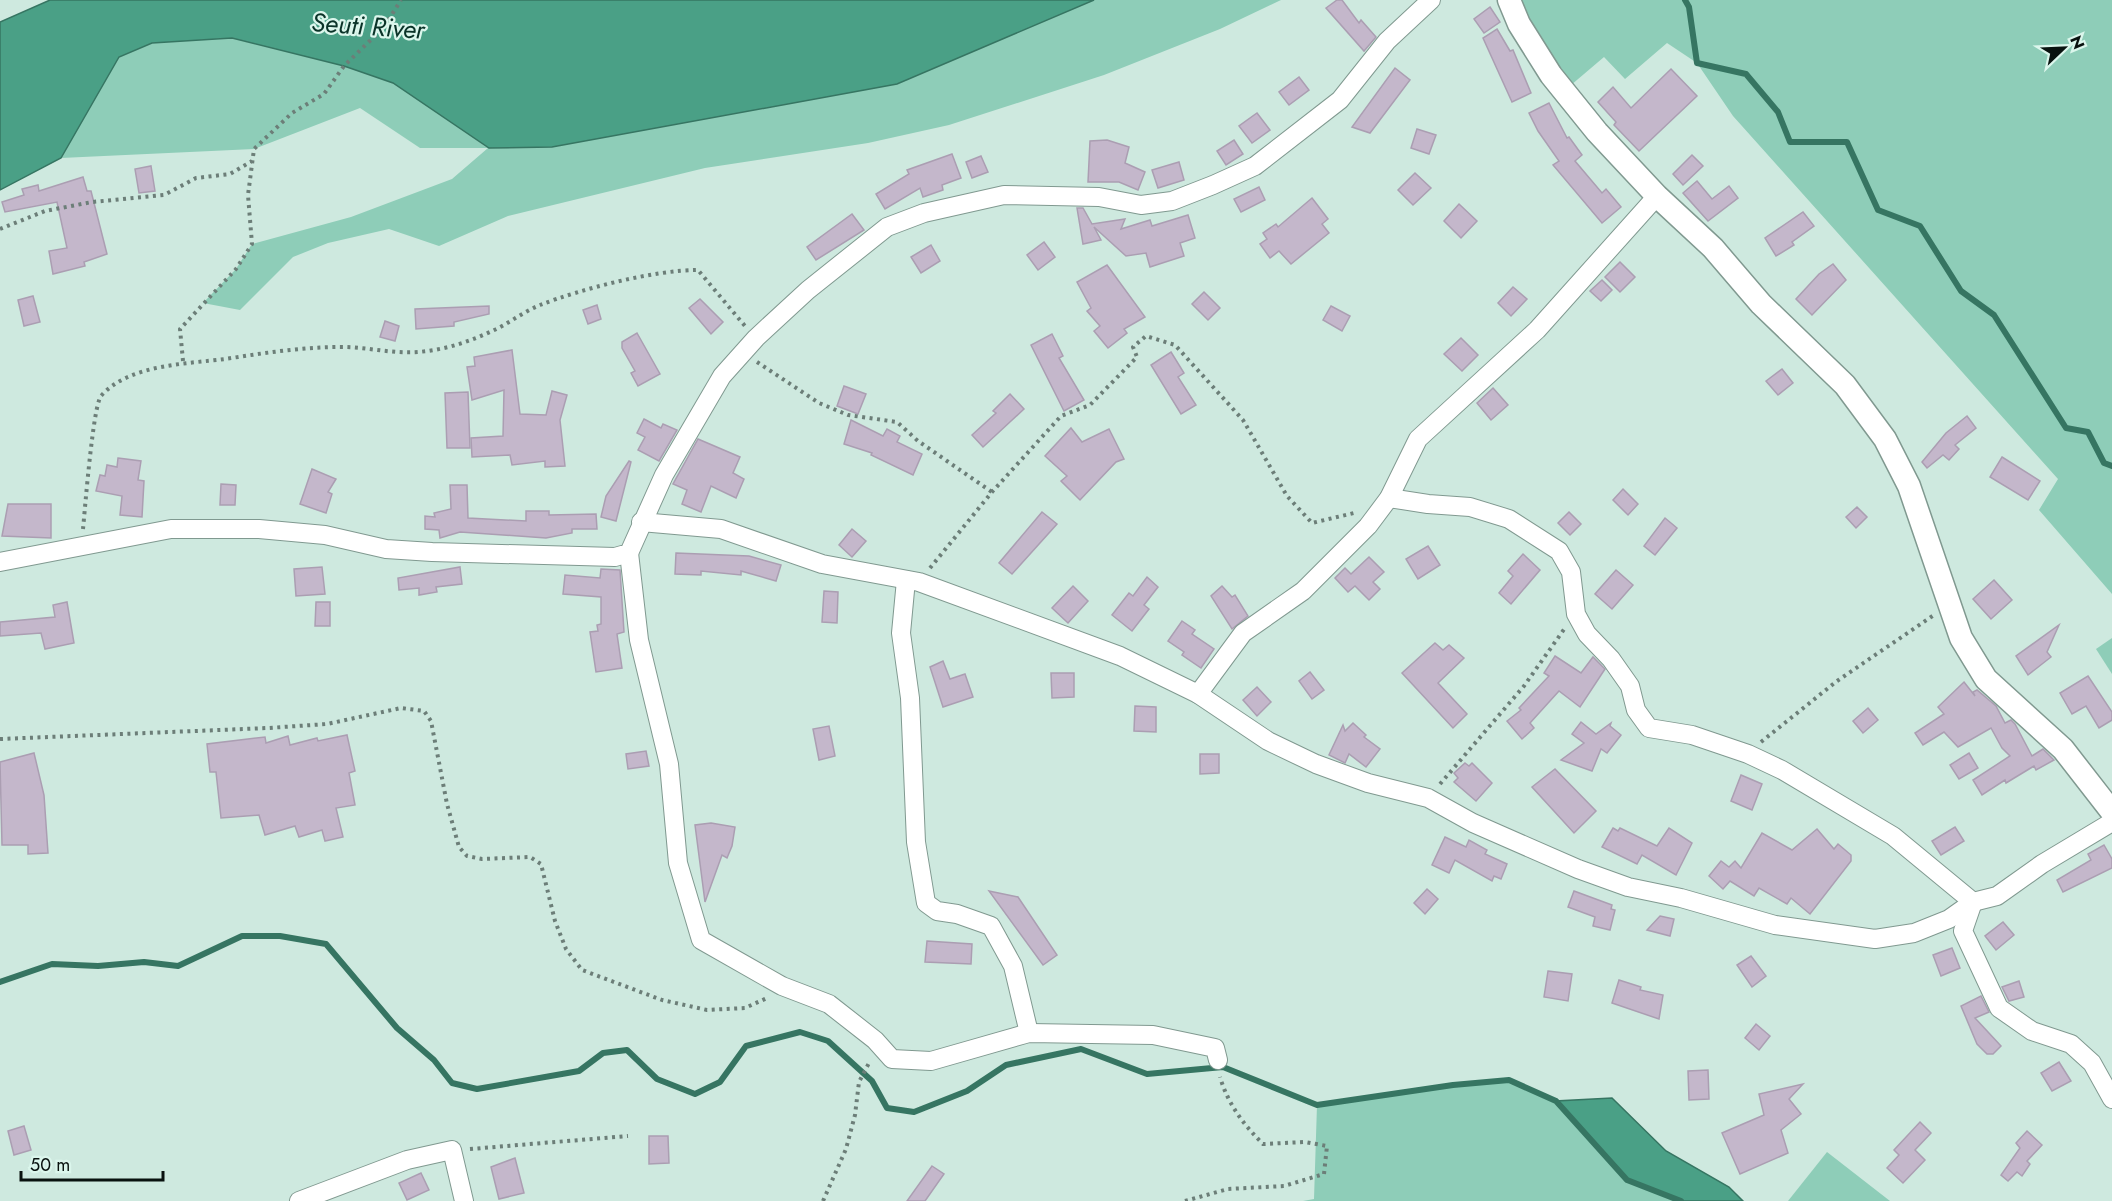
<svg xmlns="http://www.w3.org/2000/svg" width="2112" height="1201" font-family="Jost,sans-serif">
  <rect width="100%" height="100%" fill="#cee9df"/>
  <g fill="#8ecdb8">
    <path d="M1094,0H1281L1220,29L1104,75L949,125L868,143L705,168L508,216L439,246L389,229L328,243L293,257L240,310L203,303L236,269L252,244L351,217L452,179L488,148H420L360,108L254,149L61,158L119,57L152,43L232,38L344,66L393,83L489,148L552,147L897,84Z"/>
    <path d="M1518,0H2112V594L2039,510L2058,479L1733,116L1697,63L1667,43L1625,79L1604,57L1564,91Z"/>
    <path d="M2112,638V674L2096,649Z"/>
    <path d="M1509,1080L1559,1104L1627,1180L1681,1201H1303L1314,1199L1317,1105L1453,1085Z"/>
    <path d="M1827,1152L1890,1201H1788Z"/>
  </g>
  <g fill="#4aa086" stroke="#367562" stroke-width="1.5">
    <path d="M50,0H1094L897,84L552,147L489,148L393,83L344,66L232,38L152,43L119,57L61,158L0,190V22Z"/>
    <path d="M1612,1098L1666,1151L1729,1187L1743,1201H1681L1627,1180L1556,1101Z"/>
  </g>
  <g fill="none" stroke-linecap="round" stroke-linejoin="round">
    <g stroke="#367562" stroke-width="6">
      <path d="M1685,0L1689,7L1697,63L1746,74L1778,112L1790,142H1847L1878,210L1920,226L1961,291L1994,315L2066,428L2088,432L2104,463L2112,466"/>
      <path d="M0,982L52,964L98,966L144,962L178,966L242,936H280L326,944L397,1028L434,1060L452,1083L477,1089L579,1071L603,1053L627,1050L657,1079L695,1094L720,1082L746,1046L800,1032L828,1041L872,1081L887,1108L914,1112L967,1091L1006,1065L1081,1049L1147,1074L1223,1067L1317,1105L1453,1085L1509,1080L1556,1101L1627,1180L1681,1201"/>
    </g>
  </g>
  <g fill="#c4b7cb" stroke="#ab9eb2" stroke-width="1.5">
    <path d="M1337,0H1342L1359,23L1361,20L1376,37L1364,51L1326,8Z"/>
    <path d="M1490,7L1500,22L1484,33L1474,19Z"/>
    <path d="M1497,29L1510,51L1513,50L1531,93L1512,102L1483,38Z"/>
    <path d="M1395,68L1410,80L1370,133L1352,127Z"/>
    <path d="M1671,69L1697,96L1639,151L1614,125L1616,122L1598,102L1613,87L1631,108Z"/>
    <path d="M1299,77L1309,90L1289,105L1279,92Z"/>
    <path d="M1549,103L1567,138L1569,137L1582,155L1575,161L1602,193L1606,189L1621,207L1602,223L1553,165L1559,161L1538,131L1529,113Z"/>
    <path d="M1257,113L1270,130L1252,143L1239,126Z"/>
    <path d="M1417,129L1436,135L1429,154L1411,148Z"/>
    <path d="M1107,140L1129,147L1125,163L1145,172L1138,190L1119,182H1088L1090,141Z"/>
    <path d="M1234,140L1243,154L1226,165L1217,151Z"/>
    <path d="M952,154L961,178L942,185L943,190L923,197L920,188L885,209L876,194L909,174L907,170Z"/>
    <path d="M1692,155L1703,166L1683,185L1673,174Z"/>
    <path d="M981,156L988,172L972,178L966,162Z"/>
    <path d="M1179,162L1184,180L1158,188L1152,170Z"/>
    <path d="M151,166L155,191L139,193L135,169Z"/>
    <path d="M1415,173L1431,188L1413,205L1398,190Z"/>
    <path d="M83,177L87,191H91L107,254L84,262L85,266L53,274L49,251L67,248L57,202L5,212L2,202L24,195L22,189L38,185L39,191Z"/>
    <path d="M1697,181L1712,199L1729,186L1738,198L1708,221L1683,193Z"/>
    <path d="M1259,187L1265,200L1241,212L1234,199Z"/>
    <path d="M1312,198L1328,219L1322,224L1329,233L1291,264L1279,251L1270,258L1260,244L1267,239L1263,233L1276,224L1278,227Z"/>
    <path d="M1459,204L1477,221L1461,238L1444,221Z"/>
    <path d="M1077,208H1083L1092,224L1125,219L1121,229L1150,220L1152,226L1188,215L1195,238L1180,243L1184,256L1150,267L1146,253L1126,256L1094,227L1101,240L1083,244Z"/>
    <path d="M1803,212L1814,226L1792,242L1794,245L1776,256L1765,238Z"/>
    <path d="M852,214L864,230L816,260L807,247Z"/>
    <path d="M1044,242L1055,257L1038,270L1027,255Z"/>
    <path d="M931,245L940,261L921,273L911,257Z"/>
    <path d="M1620,262L1635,277L1620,292L1605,277Z"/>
    <path d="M1833,264L1846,280L1812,315L1796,299L1819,274Z"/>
    <path d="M1107,265L1145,317L1124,329L1127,333L1108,348L1094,331L1100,326L1087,311L1091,308L1077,282Z"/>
    <path d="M1602,280L1612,290L1601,301L1590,291Z"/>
    <path d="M1513,287L1527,299L1511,316L1498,303Z"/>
    <path d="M1204,292L1220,308L1208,320L1192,304Z"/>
    <path d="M33,296L40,322L24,326L18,300Z"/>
    <path d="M700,299L723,322L711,334L689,308Z"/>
    <path d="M597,305L601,319L588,324L583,310Z"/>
    <path d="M489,306V314L454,322V326L416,329L415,309Z"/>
    <path d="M1331,306L1350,316L1342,331L1323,320Z"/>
    <path d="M385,321L399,326L395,341L380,337Z"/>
    <path d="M637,333L660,374L638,386L631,373L635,371L622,348V342Z"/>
    <path d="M1052,334L1063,356L1059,358L1084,400L1064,411L1031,345Z"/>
    <path d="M1461,338L1478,355L1462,371L1444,354Z"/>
    <path d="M512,350L520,414L546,415L552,391L567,395L560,420L565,466L545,467V461L512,465L510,455L472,457L471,438L503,436L504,390L472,400L467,367L475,366L474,357Z"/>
    <path d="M1171,352L1184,373L1178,377L1196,405L1181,414L1151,365Z"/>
    <path d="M1782,369L1793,383L1778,395L1766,381Z"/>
    <path d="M844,386L866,394L858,414L837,406Z"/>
    <path d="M1493,388L1508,405L1491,420L1477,403Z"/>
    <path d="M468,392L470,448H447L445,393Z"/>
    <path d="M1010,394L1024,409L983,447L972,435L996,413L993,411Z"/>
    <path d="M1967,416L1976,428L1955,445L1959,449L1949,460L1943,455L1927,468L1922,462L1946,433Z"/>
    <path d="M644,419L661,428L663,424L677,430L659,461L638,450L645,437L637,433Z"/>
    <path d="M851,420L883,436L887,429L900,436L897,442L922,454L913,475L871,455L872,453L844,444Z"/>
    <path d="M1071,428L1082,442L1109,429L1124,459L1116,462L1080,500L1061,481L1067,476L1045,456Z"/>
    <path d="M698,439L740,457L733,473L744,479L736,498L711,486L701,512L682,504L687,490L673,484Z"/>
    <path d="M2002,457L2040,481L2028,500L1990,477Z"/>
    <path d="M118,458L141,461L138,480L144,481L142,517L120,515L122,496L96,491L100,475L105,476L107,465L117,467Z"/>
    <path d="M629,461L631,462L616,521L601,517L606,496Z"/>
    <path d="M312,469L336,479L328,492L332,494L326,513L300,504Z"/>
    <path d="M221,484L236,485L235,505H220Z"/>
    <path d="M450,485H467L468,518L526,521V511H549V515L596,514L597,529H572V533L546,538L460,532L440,538L439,530L425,529V516L435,517L434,513L451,509Z"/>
    <path d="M1623,489L1638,504L1628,515L1613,500Z"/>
    <path d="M8,504H51V538L2,536Z"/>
    <path d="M1857,507L1867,517L1856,528L1846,517Z"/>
    <path d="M1042,512L1057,524L1012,574L999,563Z"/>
    <path d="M1569,512L1581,524L1570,535L1558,523Z"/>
    <path d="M1665,518L1677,528L1655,555L1644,546Z"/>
    <path d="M852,529L866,541L852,557L839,545Z"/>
    <path d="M1428,546L1440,565L1418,579L1406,559Z"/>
    <path d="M676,553L749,556L781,565L776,581L741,571V575L701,571V575L675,574Z"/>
    <path d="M1523,554L1540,570L1511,604L1499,593L1513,576L1508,571Z"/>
    <path d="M1369,557L1384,572L1373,582L1380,589L1369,600L1355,586L1348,592L1335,578L1345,568L1351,574Z"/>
    <path d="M322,567L325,594L296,596L294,569Z"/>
    <path d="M460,567L462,584L436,587L437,592L419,595V588L399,590L398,578Z"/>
    <path d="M601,569L620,570L624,632L617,634L622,668L596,672L590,632L598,631L597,625L601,624V597L563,594L565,575L600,578Z"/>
    <path d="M1616,570L1633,585L1612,609L1595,594Z"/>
    <path d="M1147,577L1158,587L1144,605L1149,609L1132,631L1112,615L1129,593L1133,596Z"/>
    <path d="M1994,580L2012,600L1991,619L1973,599Z"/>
    <path d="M1073,586L1088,601L1068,623L1052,608Z"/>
    <path d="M1222,586L1232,597L1235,595L1248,616L1232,629L1211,596Z"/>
    <path d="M824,591L838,592L837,623L822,622Z"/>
    <path d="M67,602L74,643L45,649L41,633L0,636V622L55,617L53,605Z"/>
    <path d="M316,602H330V626H315Z"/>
    <path d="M1182,621L1195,630L1192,634L1214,649L1201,668L1182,655L1184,652L1168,641Z"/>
    <path d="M2059,625L2047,652L2051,657L2028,675L2016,656Z"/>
    <path d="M1435,643L1443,650L1449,645L1464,658L1438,683L1467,714L1453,728L1402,673Z"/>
    <path d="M1555,656L1581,673L1593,657L1605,669L1580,707L1559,691L1530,723L1534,728L1522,739L1507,721L1521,710L1519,708L1549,676L1544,673Z"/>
    <path d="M943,661L950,679L965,674L973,697L943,707L930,667Z"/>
    <path d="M1310,672L1324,690L1312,699L1299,681Z"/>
    <path d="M1051,673H1074V697L1052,698Z"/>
    <path d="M2088,676L2112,712V720L2099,728L2086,706L2072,714L2060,693Z"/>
    <path d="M1964,682L1975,696L1973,692L1977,690L1996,706L2005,723L2011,720L2015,724L2032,756L2043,749L2054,760L2036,770L2034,766L2006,783L2005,780L1982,795L1973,780L2010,756L2002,748L1991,728L1958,747L1944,732L1923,745L1915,733L1944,714L1938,707Z"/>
    <path d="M1257,687L1271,702L1257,716L1243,700Z"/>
    <path d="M1135,706L1156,707V732L1134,731Z"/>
    <path d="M1868,708L1878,720L1863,733L1853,721Z"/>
    <path d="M1581,722L1596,734L1611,723L1610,726L1621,735L1607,753L1601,749L1592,771L1561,760L1584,743L1572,734Z"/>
    <path d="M1353,723L1366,735L1364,737L1380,749L1366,767L1349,754L1345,763L1329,755L1343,725L1345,731Z"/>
    <path d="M829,726L835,756L819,760L813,729Z"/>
    <path d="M347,735L355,771L349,773L355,805L336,808L343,837L325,841L322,830L299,837L295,826L265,835L259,815L221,818L216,772H210L207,744L265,737L266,743L288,736L290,745L317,738L318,741Z"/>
    <path d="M646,751L649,766L628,769L626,754Z"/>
    <path d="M34,753L44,795L48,853L28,854V845H2L0,762Z"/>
    <path d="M1969,753L1978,768L1959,779L1950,765Z"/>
    <path d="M1200,754H1219V773L1200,774Z"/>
    <path d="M1465,763L1469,766L1472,763L1492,783L1476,801L1454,782L1458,778L1454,773Z"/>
    <path d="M1555,769L1596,811L1574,833L1532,787Z"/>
    <path d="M1741,775L1762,784L1752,810L1731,801Z"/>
    <path d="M711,823L735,827L732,846L727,858L722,855L705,902L695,825Z"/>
    <path d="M1955,827L1964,841L1941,855L1932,841Z"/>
    <path d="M1613,828L1618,831L1620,828L1657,846L1669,828L1692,843L1676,875L1642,855L1637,864L1602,847Z"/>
    <path d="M1817,829L1834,849L1838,844L1851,855V861L1810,914L1791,898L1787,904L1759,888L1754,896L1730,881L1723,889L1709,876L1721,861L1729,867L1735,861L1741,868L1762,833L1792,850Z"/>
    <path d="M1445,837L1466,847L1469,840L1487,850L1485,854L1507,864L1501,879L1494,876L1492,881L1455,860L1449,873L1432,865Z"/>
    <path d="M2104,845L2112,859V868L2063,892L2057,880L2091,860L2088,854Z"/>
    <path d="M1427,889L1438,899L1425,914L1414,903Z"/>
    <path d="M989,891L1018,897L1057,955L1043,965Z"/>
    <path d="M1574,891L1612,905L1611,909L1615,910L1610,930L1593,926L1595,917L1568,907Z"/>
    <path d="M1660,916L1674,919L1670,936L1647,930Z"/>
    <path d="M2003,922L2014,935L1996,950L1985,936Z"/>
    <path d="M927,941L972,944L971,964L925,962Z"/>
    <path d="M1952,948L1960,968L1941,976L1933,955Z"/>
    <path d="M1751,956L1766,976L1752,987L1737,965Z"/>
    <path d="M1548,971L1572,974L1568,1001L1544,997Z"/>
    <path d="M1619,980L1641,987L1640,990L1663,995L1659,1019L1612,1003Z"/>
    <path d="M2019,981L2024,997L2009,1001L2002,987Z"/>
    <path d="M1981,996L1989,1012L1975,1018L2001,1046L1993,1054H1987L1977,1044L1961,1006Z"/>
    <path d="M1756,1024L1770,1036L1759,1050L1745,1038Z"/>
    <path d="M2059,1062L2071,1081L2052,1091L2041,1073Z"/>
    <path d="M1708,1070L1709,1099L1689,1100L1688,1071Z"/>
    <path d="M1803,1084L1789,1099L1801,1114L1781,1130L1788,1153L1740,1174L1722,1133L1764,1115L1759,1094Z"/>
    <path d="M1920,1122L1931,1133L1915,1150L1925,1160L1903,1183L1887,1168L1899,1155L1894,1150Z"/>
    <path d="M24,1126L31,1150L14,1155L8,1131Z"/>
    <path d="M2027,1131L2042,1145L2027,1161L2030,1164L2022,1176L2017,1172L2008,1181L2001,1175L2020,1148L2016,1143Z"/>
    <path d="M649,1136H668L669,1163L649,1164Z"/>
    <path d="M515,1158L524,1193L499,1199L491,1167Z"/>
    <path d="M932,1166L944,1174L925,1201H907Z"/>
    <path d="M421,1173L429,1190L407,1200L399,1183Z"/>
  </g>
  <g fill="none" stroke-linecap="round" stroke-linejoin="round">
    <defs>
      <g id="minor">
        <path d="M1389,498L1428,504L1470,507L1509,519L1559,551L1571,572L1576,614L1587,634L1611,659L1630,686L1636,710L1649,728L1692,735L1748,754L1782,770L1893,836L1973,902"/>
        <path d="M641,522L721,529L822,564L919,582L1120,656L1198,694L1268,741L1316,764L1368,783L1428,798L1473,823L1578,869L1628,887L1681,898L1775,925L1875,939L1914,933L1949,919L1973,902L1997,896L2042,864L2112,822"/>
        <path d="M629,553L639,640L669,764L678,863L701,940L782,986L829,1004L875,1040L892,1059L931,1061L1029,1033L1153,1035L1215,1048L1218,1060"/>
        <path d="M0,562L171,529H259L325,535L386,549L432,552L615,557L629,553L664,475L722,376L756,338L808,290L887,227L924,213L1004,195L1099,197L1141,205L1172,201L1213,185L1255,166L1340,100L1387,41L1431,0"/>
        <path d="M906,580L901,633L910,698L916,842L926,903L937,911L957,914L991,926L1013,966L1029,1033"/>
        <path d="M1198,694L1243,633L1303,591L1368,526L1389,498L1418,439L1537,330L1657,196"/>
        <path d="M1973,902L1963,931L1999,1008L2032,1031L2071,1044L2092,1063L2112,1099"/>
        <path d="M299,1201L407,1160L452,1150L464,1201"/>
      </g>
      <path id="tertiary" d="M1509,0L1519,24L1551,75L1597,132L1657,196L1713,248L1761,304L1845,385L1885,439L1909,486L1961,638L1986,679L2063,749L2112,812"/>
    </defs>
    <use href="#minor" stroke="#809990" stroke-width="20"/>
    <use href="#tertiary" stroke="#809990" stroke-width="25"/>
    <g stroke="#6c7e78" stroke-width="4" stroke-dasharray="3 4.5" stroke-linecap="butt">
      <path d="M0,229L45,211L92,202L164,195L196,178L230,174L252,161"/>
      <path d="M183,361L180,329L236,269L252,244L248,195L254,149L292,113L324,94L344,66L384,27L401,0"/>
      <path d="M757,362L819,403L848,415L897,422L918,441L992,492"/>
      <path d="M83,529C85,509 93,406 101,396C129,364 187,364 225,359C264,353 302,347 342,347C367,347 392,354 418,352C444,350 469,342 492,331C508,324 523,312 540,305C581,289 654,270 698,270L745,326"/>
      <path d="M930,568L992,492L1061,416L1090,405L1137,357L1133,347L1146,336L1175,345L1243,420L1287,496L1312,523L1354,513"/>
      <path d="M0,739L268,728L327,724L401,708L424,711L431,721L447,804L459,847L467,856L482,859L530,857L541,864L555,921L566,949L582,970L662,1000L707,1010L745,1008L767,998"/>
      <path d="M1761,742L1837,681L1934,615"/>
      <path d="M1440,784L1524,686L1565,628"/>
      <path d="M470,1149L628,1136"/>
      <path d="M823,1201L846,1149L855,1115L859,1082L870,1061"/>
      <path d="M1185,1201L1228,1189L1284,1186L1324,1174L1327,1146L1305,1142L1263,1144C1243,1124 1228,1104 1220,1077"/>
    </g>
    <use href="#minor" stroke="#fff" stroke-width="18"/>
    <use href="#tertiary" stroke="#fff" stroke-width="22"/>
  </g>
  <g text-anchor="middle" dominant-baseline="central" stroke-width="4.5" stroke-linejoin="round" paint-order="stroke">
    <g font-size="26" font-style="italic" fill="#0a3328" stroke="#dbf6ec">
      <text transform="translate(368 26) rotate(4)">Seuti River</text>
    </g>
  </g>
  <g transform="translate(2064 48) rotate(67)" stroke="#dbf6ec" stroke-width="4.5" paint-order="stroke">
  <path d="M0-4.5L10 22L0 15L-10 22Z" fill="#09120f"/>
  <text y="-9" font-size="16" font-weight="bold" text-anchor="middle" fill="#09120f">N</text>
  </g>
  <path d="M21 1171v9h142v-9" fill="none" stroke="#09120f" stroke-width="3"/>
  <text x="30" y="1171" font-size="18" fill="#09120f" stroke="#dbf6ec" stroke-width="4.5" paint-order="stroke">50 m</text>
</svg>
